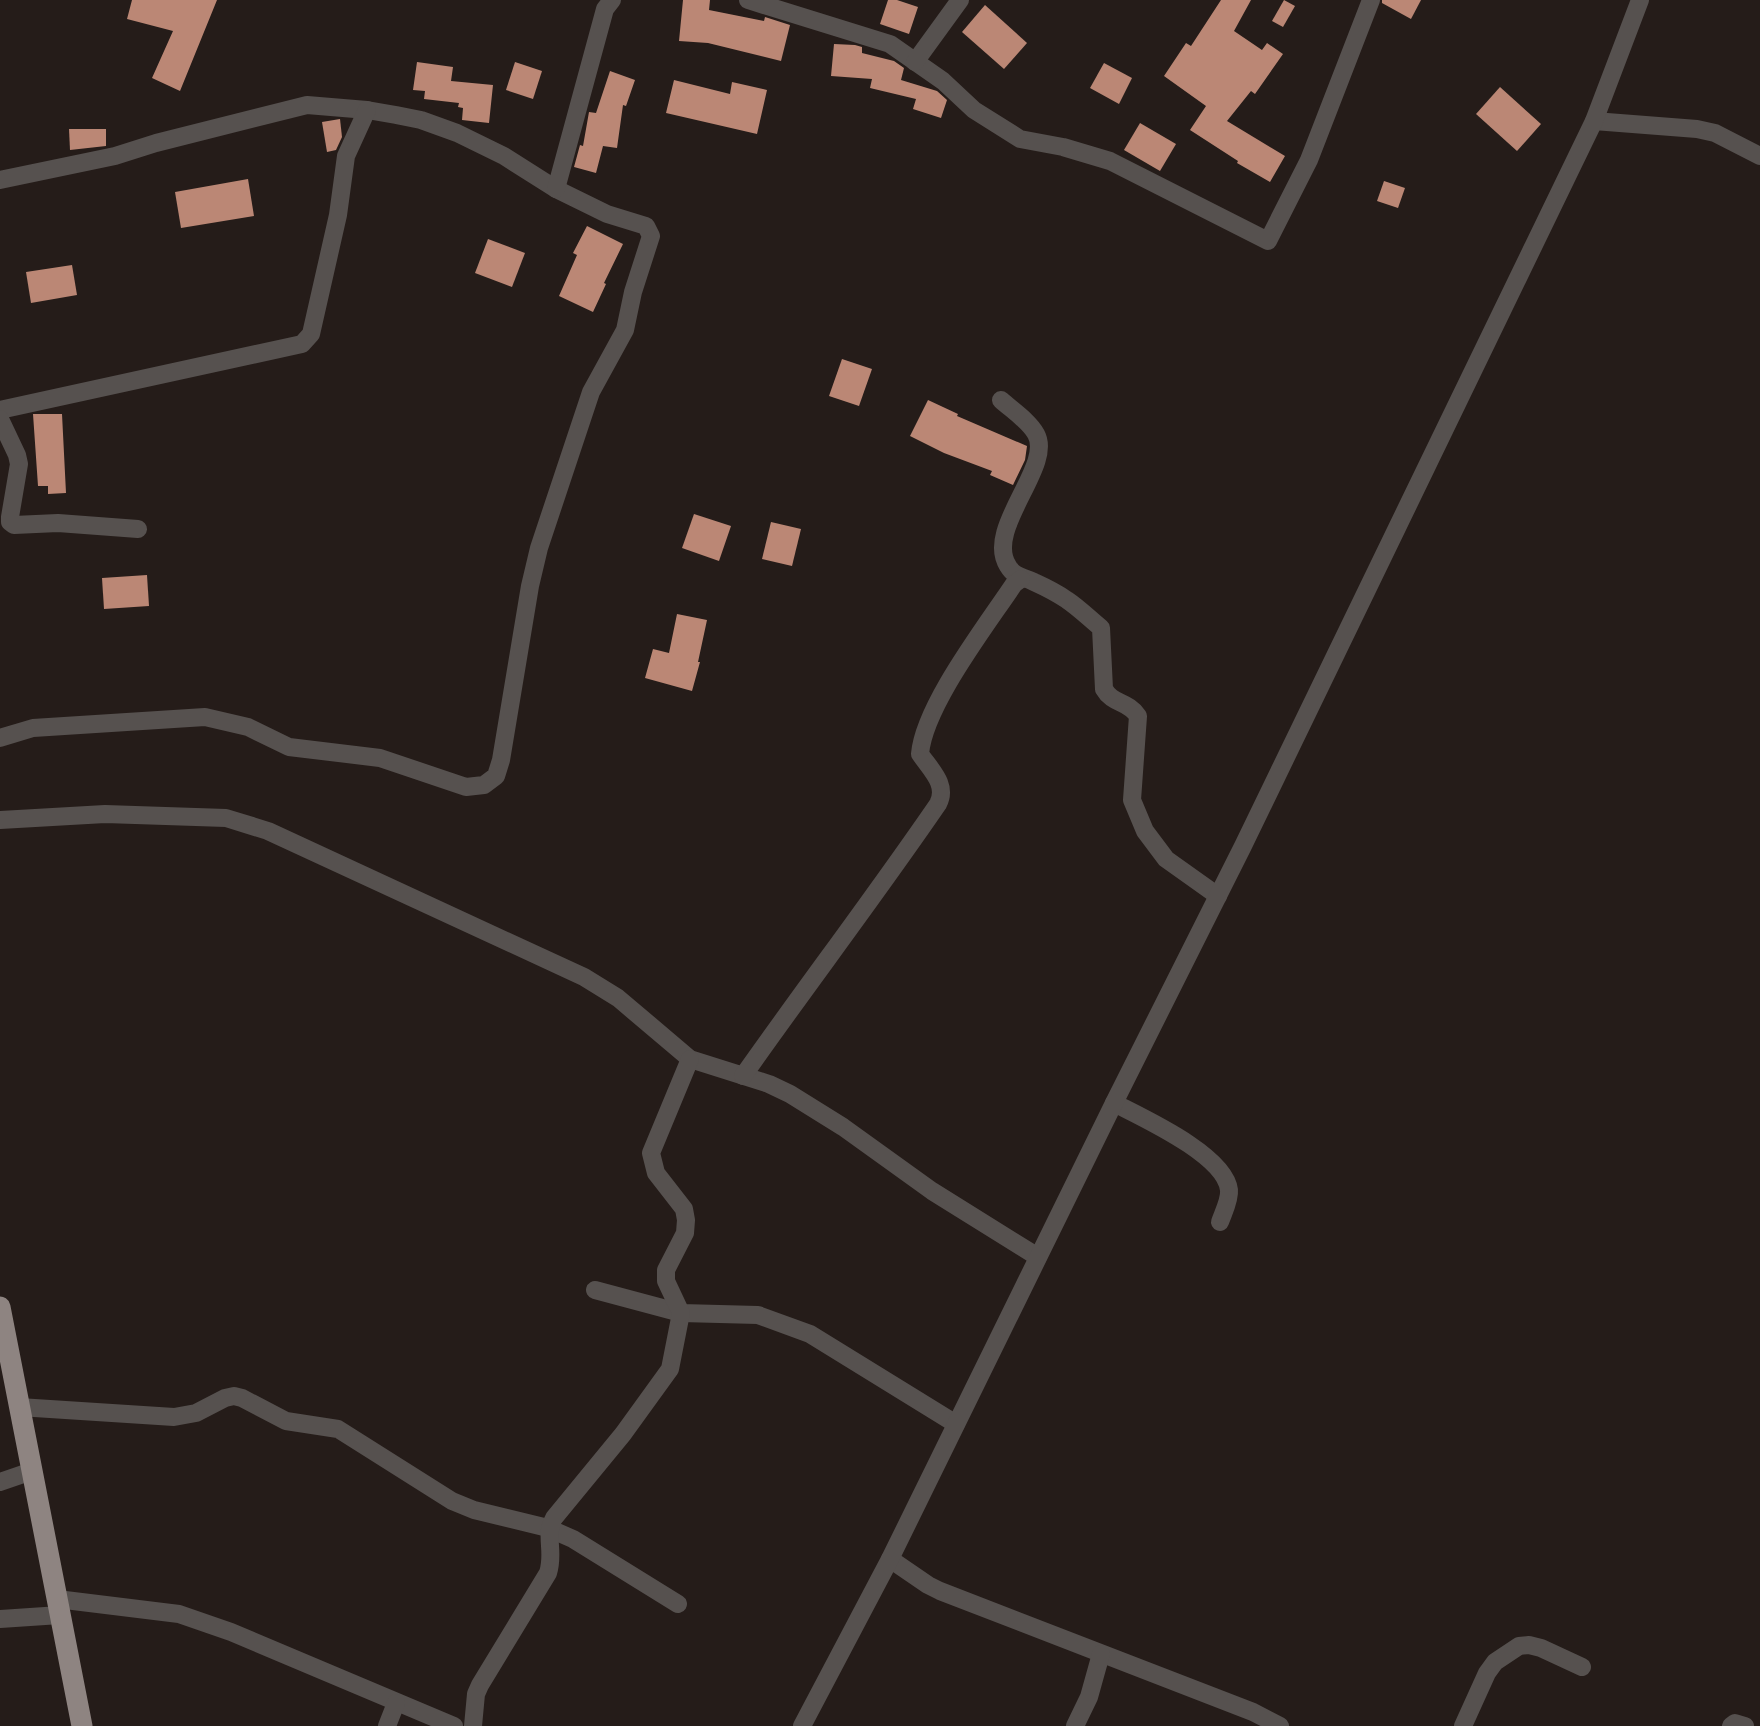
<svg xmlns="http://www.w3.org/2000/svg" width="1760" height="1726" font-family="Figtree,sans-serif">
  <rect width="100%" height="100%" fill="#251c19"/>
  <g fill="#bb8775">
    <path d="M132,0H217L180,91L152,78L173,31L127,19Z"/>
    <path d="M683,0H710L709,10L764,21L765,17L790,25L781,61L708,43L679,41Z"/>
    <path d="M888,0H897L918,7L909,34L880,24Z"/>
    <path d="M1221,0H1251L1234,31L1262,50L1267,43L1283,54L1255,94L1251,91L1227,121L1285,156L1270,182L1237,163L1238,161L1190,130L1206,106L1164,76L1186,43L1191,46Z"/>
    <path d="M1284,0L1295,6L1283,27L1272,21Z"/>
    <path d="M1382,0H1421L1411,19L1382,3Z"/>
    <path d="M985,5L1027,43L1004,69L962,32Z"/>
    <path d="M834,44L855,45L862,47V53L894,61L904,68L901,80L937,91L947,100L941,118L913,109L916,99L870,88L872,79L831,76Z"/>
    <path d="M417,62L453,67L451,81L493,85L489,123L462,120L463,108L458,107L459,103L424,99L425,91L413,90Z"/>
    <path d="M515,62L542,71L533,99L506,90Z"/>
    <path d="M1104,63L1132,78L1119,104L1090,88Z"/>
    <path d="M610,71L635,80L626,106L623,105L617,148L603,146L596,173L574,167L580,145L583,146L589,112L596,113Z"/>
    <path d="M674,80L730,94L732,82L767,90L757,134L666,113Z"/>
    <path d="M1500,87L1541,124L1517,151L1476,114Z"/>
    <path d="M340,119L342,137L336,150L327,152L322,122Z"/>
    <path d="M1140,123L1176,144L1160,171L1124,150Z"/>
    <path d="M69,129H106V146L70,150Z"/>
    <path d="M248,179L254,216L181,228L175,192Z"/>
    <path d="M1384,181L1405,188L1398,208L1377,201Z"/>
    <path d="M587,226L623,244L604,283L606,284L593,312L559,296L577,255L573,253Z"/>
    <path d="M488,239L525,253L512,287L475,273Z"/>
    <path d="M72,265L77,295L31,303L26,272Z"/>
    <path d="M842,359L872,369L859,406L829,396Z"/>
    <path d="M928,400L958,414L957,416L1027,446L1025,460L1013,485L990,475L992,471L944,453L910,436Z"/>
    <path d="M33,414H62L66,493L48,494V486H38Z"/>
    <path d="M694,514L731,526L719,561L682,548Z"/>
    <path d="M771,522L801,529L792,566L762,559Z"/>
    <path d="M147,575L149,606L104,609L102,578Z"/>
    <path d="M677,614L707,620L698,662H700L692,691L645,678L653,649L669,653Z"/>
  </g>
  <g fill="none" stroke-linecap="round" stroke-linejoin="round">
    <g stroke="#56514f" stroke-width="18">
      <path d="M748,0L890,44L943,81L974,110L1020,139L1063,147L1110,161L1268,241L1309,160L1371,0"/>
      <path d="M915,62L960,0"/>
      <path d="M1594,121L1697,129L1715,133L1760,156"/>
      <path d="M0,180L115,156L156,143L307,105L367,110L396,115L421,120L457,133L504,156L556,189L607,214L646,226L651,236L633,292L625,330L591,392L539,548L530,586L501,760L496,776L484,785L466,787L380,758L289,747L248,727L205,717L33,728L0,738"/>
      <path d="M556,189L605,9L612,0"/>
      <path d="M1001,400C1012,410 1029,421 1036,434C1054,466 984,529 1008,566C1015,578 1023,576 1034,582C1045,587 1057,593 1067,600C1079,608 1090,619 1101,628L1104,689C1113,705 1127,700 1138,716L1132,800L1145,831L1166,859L1218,896"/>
      <path d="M0,410L302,344L311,334L338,215L346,156L367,110"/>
      <path d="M0,419L17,455L19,464L10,517V522L14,525L58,523L138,529"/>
      <path d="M0,820L105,814L226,818L268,831L584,977L618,998L690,1059L769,1084L790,1094L843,1127L932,1191L1038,1257"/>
      <path d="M743,1076C807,985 875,896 938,804C948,785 931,770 920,754C924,706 986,626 1014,584L1021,579"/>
      <path d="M1114,1103C1143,1118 1225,1155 1229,1190C1230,1200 1223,1213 1220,1222"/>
      <path d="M595,1290L681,1313L758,1315L810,1334L956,1424"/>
      <path d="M19,1407L174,1417L196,1413L225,1398L234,1396L242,1398L286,1421L338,1429L452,1501L474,1510L548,1528L573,1539L678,1604"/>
      <path d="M0,1482L32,1471"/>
      <path d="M890,1559L928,1585L940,1591L1253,1712L1280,1726"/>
      <path d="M57,1599L179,1614L231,1632L454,1726"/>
      <path d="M0,1619L60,1615"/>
      <path d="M387,1726L396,1703"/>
      <path d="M473,1726L476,1694L480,1685L548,1573C555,1551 544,1536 554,1518L623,1434L670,1369L681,1313L666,1281V1270L685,1233L686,1220L684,1209L656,1173L651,1153L690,1059"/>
      <path d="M802,1726L890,1559L1114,1103L1243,846L1594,121L1640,0"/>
      <path d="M1075,1726L1089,1697L1101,1654"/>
      <path d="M1463,1726L1487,1673L1495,1662L1519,1646L1529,1645L1541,1648L1582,1667"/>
      <path d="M1731,1726L1735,1723L1745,1726"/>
    </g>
    <path stroke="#8e8481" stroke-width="21" d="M0,1307L82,1726"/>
  </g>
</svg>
